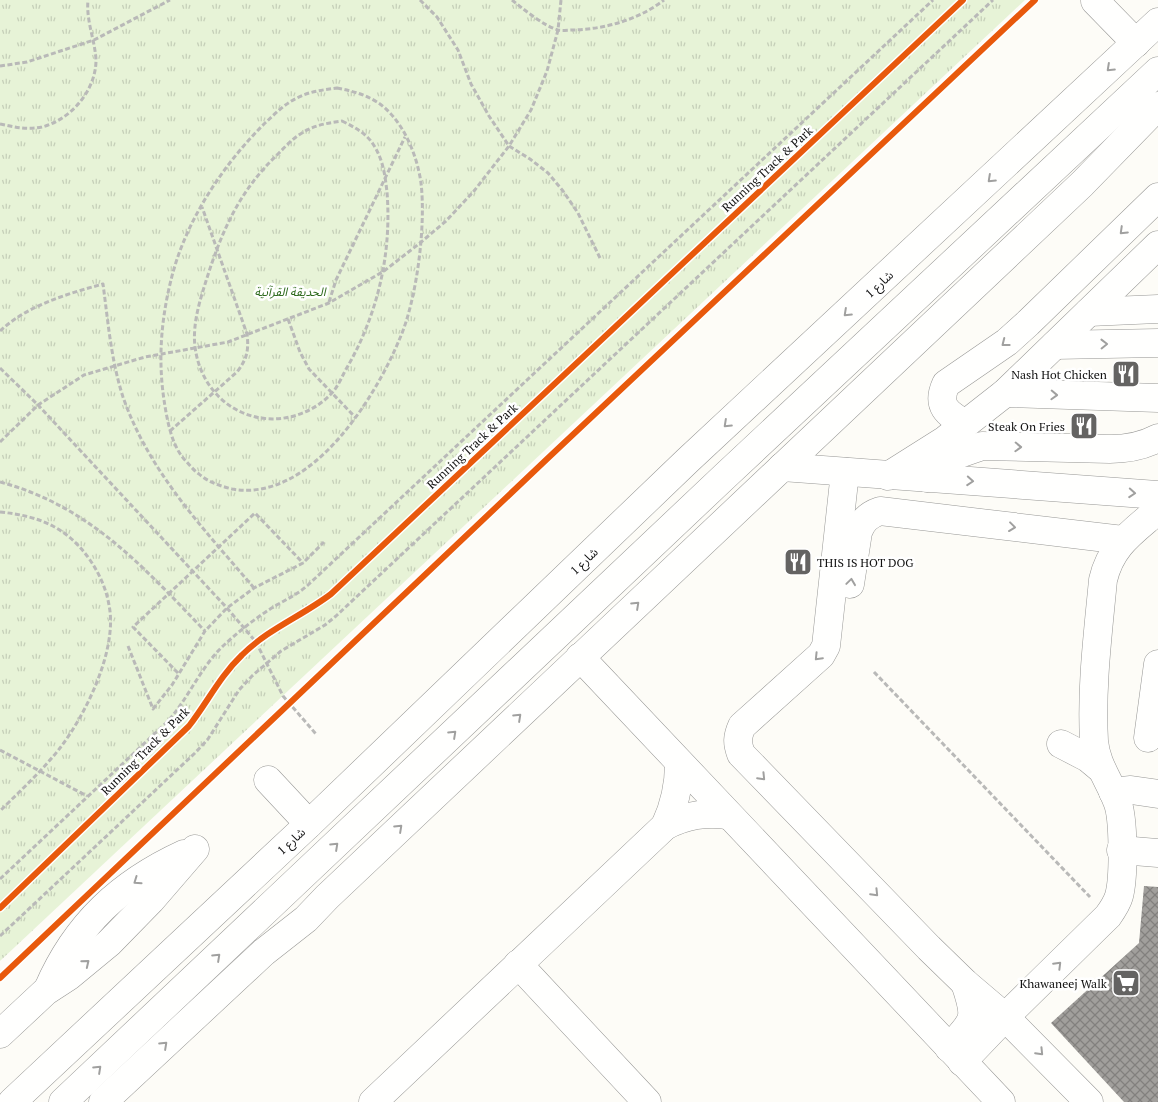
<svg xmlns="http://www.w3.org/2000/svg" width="1158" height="1102" font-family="'PT Serif','Noto Sans Arabic',serif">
  <defs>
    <pattern id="park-tufts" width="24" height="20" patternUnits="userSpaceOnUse" patternTransform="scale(1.25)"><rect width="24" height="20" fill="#e7f3d7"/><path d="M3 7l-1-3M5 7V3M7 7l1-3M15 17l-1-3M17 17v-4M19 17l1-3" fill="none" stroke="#c5cfb8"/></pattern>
    <pattern id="building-cross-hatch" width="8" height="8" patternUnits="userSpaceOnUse" patternTransform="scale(1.25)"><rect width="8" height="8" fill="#a19f9c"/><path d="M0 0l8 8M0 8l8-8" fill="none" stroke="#82807e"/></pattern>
  </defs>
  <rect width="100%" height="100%" fill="#fdfcf7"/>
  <path fill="url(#park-tufts)" d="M0,0H1025L0,961Z"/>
  <path fill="url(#building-cross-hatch)" d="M1144,886L1158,887V1102H1124L1051,1023L1139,943Z"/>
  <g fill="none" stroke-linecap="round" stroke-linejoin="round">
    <defs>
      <g id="minor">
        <path d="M1095,1L1136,43"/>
        <path d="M1089,312L1158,309"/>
        <path d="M1055,345L1158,343"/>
        <path d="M1005,393L1158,398"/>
        <path d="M965,424C947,413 936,406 946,384L1007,342L1028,323L1158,197"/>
        <path d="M782,467L1158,495"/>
        <path d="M845,472L826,646L821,655L742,726C737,737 737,743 741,754L929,948L965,983L1005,1017L1089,1102"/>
        <path d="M888,476L945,440L1005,393L1158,245"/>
        <path d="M927,478L959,454L982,446L1110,449C1128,449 1143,446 1158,438"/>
        <path d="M850,584L858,532C862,521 868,515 880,511L1123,540"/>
        <path d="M580,657L1001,1102"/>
        <path d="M1148,738L1158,664"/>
        <path d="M1061,744L1088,758L1100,768"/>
        <path d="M268,780L309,824"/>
        <path d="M1113,792L1131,790L1158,794"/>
        <path d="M665,826C675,805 679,786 679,763"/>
        <path d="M1121,850L1158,853"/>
        <path d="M518,964L647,1102"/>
        <path d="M48,989C76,924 121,883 184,854"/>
        <path d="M0,1034L46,991L69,976L109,943L151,900L195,849"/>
        <path d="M949,1048C974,1020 978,1021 965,983"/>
        <path d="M962,1062L1005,1017L1108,916C1113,909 1117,903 1119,896C1124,878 1124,817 1117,801C1109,780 1096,764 1094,741C1091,687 1098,633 1103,580C1111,545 1133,532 1158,510"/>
        <path d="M12,1102L309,824L687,461L1158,22"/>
        <path d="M63,1102L725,476L1158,71"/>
        <path d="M103,1102L264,952L306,919L327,897L1082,184L1158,106"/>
        <path d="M373,1102L665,826C686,815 705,812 728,815"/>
      </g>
    </defs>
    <use href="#minor" stroke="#979795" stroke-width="29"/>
    <g stroke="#b9b9b8" stroke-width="3" stroke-dasharray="5 2.5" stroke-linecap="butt">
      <path d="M420,0L437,17L458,50L471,84L489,116L509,146L530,159L548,173L563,191L578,213L601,260"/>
      <path d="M512,0C523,9 544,26 558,30C562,31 568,30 573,30C605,29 638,20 664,0"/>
      <path d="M0,66L27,62L94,40L170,0"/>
      <path d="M337,88C352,91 364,94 377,102C402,118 417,154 421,183C426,225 417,299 400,338C375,399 310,503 232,489C220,486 208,482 199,474C193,470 189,464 184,459C171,444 167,419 164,400C158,360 161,320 171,280C185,222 222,166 264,124C274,115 284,104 297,98C310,91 323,90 337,88Z"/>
      <path d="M342,121C354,127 366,133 373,144C383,159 385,175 387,192C392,255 377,317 345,371C341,379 337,388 331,394C308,418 271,426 241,412C217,401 201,379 196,353C191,329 199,303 206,281C222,230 240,190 278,154C285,147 293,138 302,133C314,125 328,123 342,121Z"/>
      <path d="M0,124C14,127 27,130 42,127C70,120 96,91 96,60C95,40 86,21 88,0"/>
      <path d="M329,302L336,280L405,137"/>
      <path d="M288,319L300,352L309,369L355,417"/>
      <path d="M0,331C28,305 67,294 103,284C108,321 111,360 123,397C149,472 203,528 254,588"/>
      <path d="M0,368L38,405L227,608L256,642L283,696L316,734"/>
      <path d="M170,431L237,372C247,359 249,350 247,334L202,207"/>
      <path d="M0,442L38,405L84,375L145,357L228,342L329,303L384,271L420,243L446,221L474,191L509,146L531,110L547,71L558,30L561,0"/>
      <path d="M0,482C90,506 143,567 205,631"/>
      <path d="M0,512C39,516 67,527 90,560C99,573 106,588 109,605C118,649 86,714 60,748C42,771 20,791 0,811"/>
      <path d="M128,646L153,709L172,685L205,631L227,608L254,588L303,563L324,542"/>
      <path d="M874,672L1090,897"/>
      <path d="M178,673L133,627L255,513L303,563"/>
      <path d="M0,750L87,796"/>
      <path d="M0,879L166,723C188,700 199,669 223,646C239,631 257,617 275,606C287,599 298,594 308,585L933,0"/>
      <path d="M0,936L195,753L208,739L239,690L252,676L281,651L325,625L336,616L993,0"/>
    </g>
    <use href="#minor" stroke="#fffffe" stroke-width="28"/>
    <defs>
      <g id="cycleway">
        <path d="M0,908L189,726C207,703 220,676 242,655C268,629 302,616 331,594L963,0"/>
        <path d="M0,978L547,459L1035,0"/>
      </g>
    </defs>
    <use href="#cycleway" stroke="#fff" stroke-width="9"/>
    <use href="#cycleway" stroke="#e8590c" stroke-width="6"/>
  </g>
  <defs><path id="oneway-chevron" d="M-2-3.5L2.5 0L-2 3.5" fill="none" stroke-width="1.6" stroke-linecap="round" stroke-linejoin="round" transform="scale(1.25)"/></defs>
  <g stroke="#a0a09f">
    <use href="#oneway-chevron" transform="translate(1110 68) rotate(137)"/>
    <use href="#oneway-chevron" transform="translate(991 179) rotate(137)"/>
    <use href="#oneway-chevron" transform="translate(1123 231) rotate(136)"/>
    <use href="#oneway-chevron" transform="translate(847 313) rotate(137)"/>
    <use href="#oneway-chevron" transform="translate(1005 343) rotate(142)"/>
    <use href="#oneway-chevron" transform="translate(1104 344) rotate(-1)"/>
    <use href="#oneway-chevron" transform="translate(1054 395) rotate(2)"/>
    <use href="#oneway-chevron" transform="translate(727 424) rotate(137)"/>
    <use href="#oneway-chevron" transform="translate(1018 447) rotate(2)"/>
    <use href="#oneway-chevron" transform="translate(970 481) rotate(4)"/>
    <use href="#oneway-chevron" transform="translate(1132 493) rotate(4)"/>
    <use href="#oneway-chevron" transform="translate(1012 527) rotate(7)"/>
    <use href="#oneway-chevron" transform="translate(851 582) rotate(-82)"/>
    <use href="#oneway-chevron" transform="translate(636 605) rotate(-43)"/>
    <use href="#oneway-chevron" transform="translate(818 657) rotate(134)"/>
    <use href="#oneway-chevron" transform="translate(518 717) rotate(-43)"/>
    <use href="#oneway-chevron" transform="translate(453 734) rotate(-43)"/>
    <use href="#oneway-chevron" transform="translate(762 777) rotate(46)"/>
    <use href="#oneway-chevron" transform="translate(399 828) rotate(-43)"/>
    <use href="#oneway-chevron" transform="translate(335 846) rotate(-43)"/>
    <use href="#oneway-chevron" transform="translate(137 881) rotate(145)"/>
    <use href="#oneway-chevron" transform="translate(875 893) rotate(46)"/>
    <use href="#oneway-chevron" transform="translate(217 957) rotate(-43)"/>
    <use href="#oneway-chevron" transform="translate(86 963) rotate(-39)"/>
    <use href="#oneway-chevron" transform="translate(1058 965) rotate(-45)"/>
    <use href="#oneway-chevron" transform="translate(164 1045) rotate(-43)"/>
    <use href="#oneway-chevron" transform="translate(1040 1052) rotate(46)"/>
    <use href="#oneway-chevron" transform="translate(98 1069) rotate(-43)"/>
  </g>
  <defs>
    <symbol id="restaurant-square" viewBox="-11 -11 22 22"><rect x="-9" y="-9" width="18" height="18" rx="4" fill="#646362" stroke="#fff"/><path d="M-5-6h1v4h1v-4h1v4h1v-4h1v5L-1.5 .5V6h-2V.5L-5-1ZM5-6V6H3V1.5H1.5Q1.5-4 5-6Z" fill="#fff"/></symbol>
    <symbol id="supermarket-square" viewBox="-11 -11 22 22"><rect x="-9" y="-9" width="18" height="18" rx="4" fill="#646362" stroke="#fff"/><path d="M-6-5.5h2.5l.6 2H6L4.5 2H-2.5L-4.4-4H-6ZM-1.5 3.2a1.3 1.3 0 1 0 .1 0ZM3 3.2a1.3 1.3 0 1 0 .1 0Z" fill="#fff"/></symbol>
  </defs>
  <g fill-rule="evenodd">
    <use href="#restaurant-square" x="1110" y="358" width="32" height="32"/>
    <use href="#restaurant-square" x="1068" y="410" width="32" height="32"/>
    <use href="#restaurant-square" x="782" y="546" width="32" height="32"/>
    <use href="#supermarket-square" x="1110" y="967" width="32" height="32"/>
  </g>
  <g text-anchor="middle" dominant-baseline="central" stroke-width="5" stroke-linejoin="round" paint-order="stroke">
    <g font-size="12" fill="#111" stroke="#fff">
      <text transform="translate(767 169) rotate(-43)">Running Track &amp; Park</text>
      <text transform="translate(879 284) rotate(-43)">شارع 1</text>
      <text transform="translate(472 446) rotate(-43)">Running Track &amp; Park</text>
      <text transform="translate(584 561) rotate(-44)">شارع 1</text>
      <text transform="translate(145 751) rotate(-45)">Running Track &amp; Park</text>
      <text transform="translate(291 841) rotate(-43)">شارع 1</text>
    </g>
    <g font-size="12" font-style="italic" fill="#2f6b1f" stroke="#fff">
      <text x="290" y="291">الحديقة القرآنية</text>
    </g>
    <g font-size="12" fill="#111" stroke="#fff" text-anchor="end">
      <text x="1107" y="374">Nash Hot Chicken</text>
      <text x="1065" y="426">Steak On Fries</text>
      <text x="817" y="562" text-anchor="start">THIS IS HOT DOG</text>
      <text x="1107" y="983">Khawaneej Walk</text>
    </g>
  </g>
</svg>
